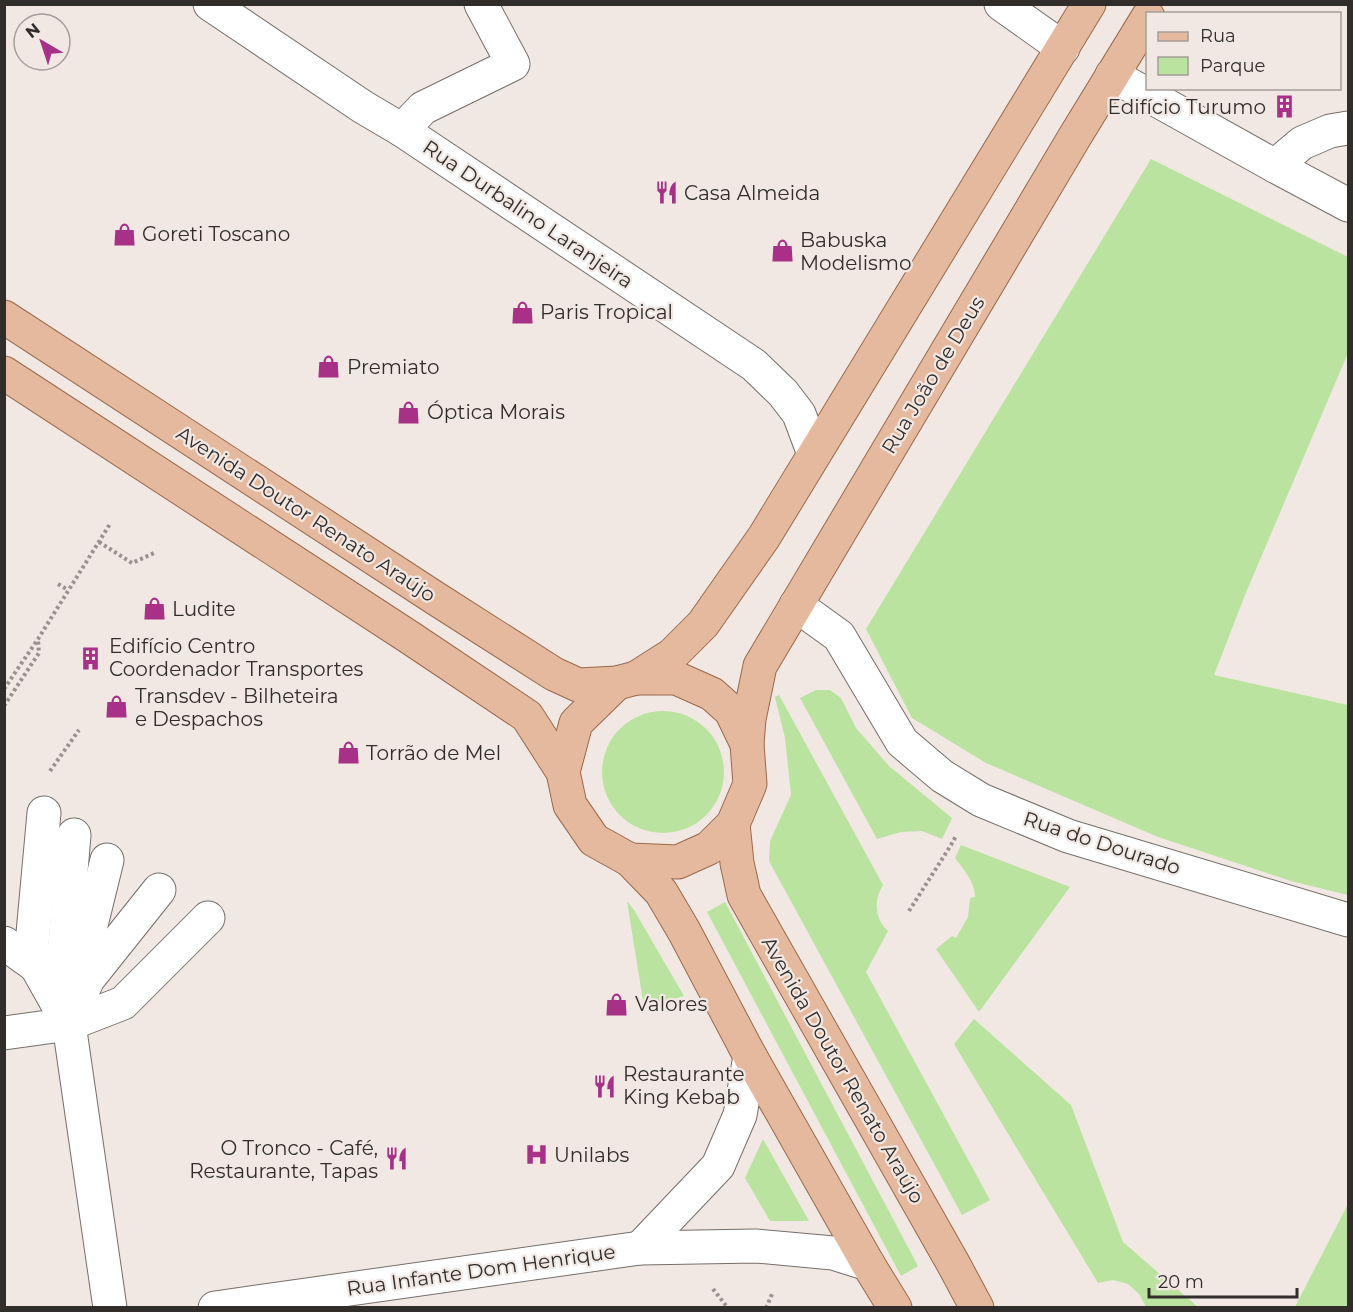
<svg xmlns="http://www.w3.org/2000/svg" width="1353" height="1312" font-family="Montserrat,sans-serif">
  <rect width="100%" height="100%" fill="#f1e8e3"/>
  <g fill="#bae39f">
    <path d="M1151,159L1348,257V353L1245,595L1214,675L1348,705V895L1291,881L1158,837L986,763L912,718L866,629Z"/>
    <path d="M816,690H830L841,698L856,728L889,766L952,818L942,839L922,831L901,832L877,839L800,698Z"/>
    <path d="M779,695L883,885C873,900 875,919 888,931L866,972L990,1200L962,1215L769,861L770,841L791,795L785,738L775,697Z"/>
    <circle cx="663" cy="772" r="61"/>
    <path d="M961,845L1070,887L979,1012L936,949L952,936L956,938L968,917L970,898L975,897C975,882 964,870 955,858Z"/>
    <path d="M627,901L634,910L684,996L644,1007Z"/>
    <path d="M725,902L918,1266L901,1276L707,912Z"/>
    <path d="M974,1019L1071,1105L1123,1242L1198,1307H1146L1139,1294L1128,1284L1113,1280L1098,1283L954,1044Z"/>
    <path d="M763,1139L809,1221H770L745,1178Z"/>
    <path d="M1348,1204V1307H1295Z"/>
  </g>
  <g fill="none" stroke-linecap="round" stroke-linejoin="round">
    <defs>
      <g id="minor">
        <path d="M210,4L363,107L402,130L754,365L783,393L799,414L814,454"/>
        <path d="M1001,4L1063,48"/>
        <path d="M1112,75L1275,166L1348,205"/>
        <path d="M402,130L423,108L513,64L481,4"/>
        <path d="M1275,166L1302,143L1330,131L1348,128"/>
        <path d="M796,605L839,636L902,742L942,776L981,800L1068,836L1348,920"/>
        <path d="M44,813L32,944L36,966L62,1012"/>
        <path d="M74,835L63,966L69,1024L110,1308"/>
        <path d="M4,943L36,966"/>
        <path d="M78,978L107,860"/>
        <path d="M82,992L88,979L159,890"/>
        <path d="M4,1033L69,1024L123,1003L208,918"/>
        <path d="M640,1248L718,1166L740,1115L750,1056"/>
        <path d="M215,1308L640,1248L756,1246L833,1253L868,1264"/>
      </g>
      <g id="major">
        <path d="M4,317L435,598L554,674L578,685L617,683L636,678H676L712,694L731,711L747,744L750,784L733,824L709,848L678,862L630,860"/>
        <path d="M4,373L409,637L527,716L563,772L570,805L594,840L630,860L661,892L684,931L750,1056L868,1264L895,1308"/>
        <path d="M636,678L672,655L703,624L764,537L1089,4"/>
        <path d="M747,744L749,719L760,666L1074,138L1148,17"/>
        <path d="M563,772L576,723L617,683"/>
        <path d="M733,824L737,863L744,895L954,1265L977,1308"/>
      </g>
    </defs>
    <use href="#minor" stroke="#766e69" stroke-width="35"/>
    <use href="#major" stroke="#9a694c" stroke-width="35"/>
    <g stroke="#99928f" stroke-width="4" stroke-dasharray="3 3" stroke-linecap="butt">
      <path d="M99,542L132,563L154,553"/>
      <path d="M58,584L68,590"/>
      <path d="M4,689L38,639L110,524"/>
      <path d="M4,706L39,653L38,640"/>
      <path d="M50,771L79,730"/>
      <path d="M909,911L951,845L956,836"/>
      <path d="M713,1289L728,1308"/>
      <path d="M766,1308L773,1292"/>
    </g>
    <use href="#minor" stroke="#fff" stroke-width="33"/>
    <use href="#major" stroke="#e5b99e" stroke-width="33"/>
  </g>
  <defs>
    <symbol id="building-bare" viewBox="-9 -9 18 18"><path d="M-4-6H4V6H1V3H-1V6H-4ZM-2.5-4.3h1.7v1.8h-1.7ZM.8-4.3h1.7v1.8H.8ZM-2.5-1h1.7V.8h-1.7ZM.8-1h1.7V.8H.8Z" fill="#a83086" stroke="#f1e8e3" stroke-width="2.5" paint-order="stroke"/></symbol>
    <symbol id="restaurant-bare" viewBox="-9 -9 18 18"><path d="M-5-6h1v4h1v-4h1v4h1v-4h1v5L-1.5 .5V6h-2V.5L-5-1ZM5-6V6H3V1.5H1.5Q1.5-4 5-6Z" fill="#a83086" stroke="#f1e8e3" stroke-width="2.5" paint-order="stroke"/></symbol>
    <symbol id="shop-bare" viewBox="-9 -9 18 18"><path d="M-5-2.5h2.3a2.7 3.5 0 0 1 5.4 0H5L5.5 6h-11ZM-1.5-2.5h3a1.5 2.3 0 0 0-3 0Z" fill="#a83086" stroke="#f1e8e3" stroke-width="2.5" paint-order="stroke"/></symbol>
    <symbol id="hospital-bare" viewBox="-9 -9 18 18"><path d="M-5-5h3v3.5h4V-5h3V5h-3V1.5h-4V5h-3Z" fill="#a83086" stroke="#f1e8e3" stroke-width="2.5" paint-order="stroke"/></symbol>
  </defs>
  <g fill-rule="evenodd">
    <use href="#building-bare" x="1268" y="90" width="33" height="33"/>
    <use href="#restaurant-bare" x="650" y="176" width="33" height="33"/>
    <use href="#shop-bare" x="108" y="218" width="33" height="33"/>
    <use href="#shop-bare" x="766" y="234" width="33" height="33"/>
    <use href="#shop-bare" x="506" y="296" width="33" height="33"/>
    <use href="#shop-bare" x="312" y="350" width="33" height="33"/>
    <use href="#shop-bare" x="392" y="396" width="33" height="33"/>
    <use href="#shop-bare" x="138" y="592" width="33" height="33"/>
    <use href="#building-bare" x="74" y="642" width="33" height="33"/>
    <use href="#shop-bare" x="100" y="690" width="33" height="33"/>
    <use href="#shop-bare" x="332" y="736" width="33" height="33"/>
    <use href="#shop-bare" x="600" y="988" width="33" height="33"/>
    <use href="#restaurant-bare" x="588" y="1070" width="33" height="33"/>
    <use href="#hospital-bare" x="520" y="1138" width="33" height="33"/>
    <use href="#restaurant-bare" x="380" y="1142" width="33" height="33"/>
  </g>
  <g text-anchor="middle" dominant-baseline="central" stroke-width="4.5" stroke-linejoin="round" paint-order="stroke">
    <g font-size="20" fill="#302d2b" stroke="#f1e8e3" text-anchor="start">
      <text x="1266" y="107" text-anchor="end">Edifício Turumo</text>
      <text x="684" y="193">Casa Almeida</text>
      <text x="142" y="234">Goreti Toscano</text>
      <text x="800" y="240">Babuska<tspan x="800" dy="23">Modelismo</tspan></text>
      <text x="540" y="312">Paris Tropical</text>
      <text x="347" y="367">Premiato</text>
      <text x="427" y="412">Óptica Morais</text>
      <text x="172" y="609">Ludite</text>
      <text x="109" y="646">Edifício Centro<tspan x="109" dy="23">Coordenador Transportes</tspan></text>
      <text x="135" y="696">Transdev - Bilheteira<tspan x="135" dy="23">e Despachos</tspan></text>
      <text x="366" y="753">Torrão de Mel</text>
      <text x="635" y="1004">Valores</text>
      <text x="623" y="1074">Restaurante<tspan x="623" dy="23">King Kebab</tspan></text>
      <text x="378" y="1148" text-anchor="end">O Tronco - Café,<tspan x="378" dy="23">Restaurante, Tapas</tspan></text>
      <text x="554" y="1155">Unilabs</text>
    </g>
    <g font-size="20" fill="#302d2b" stroke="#f1e8e3">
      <text transform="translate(528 214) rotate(34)">Rua Durbalino Laranjeira</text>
      <text transform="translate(933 375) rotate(-59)">Rua João de Deus</text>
      <text transform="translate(306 514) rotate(33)">Avenida Doutor Renato Araújo</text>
      <text transform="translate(1102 843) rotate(18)">Rua do Dourado</text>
      <text transform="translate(843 1070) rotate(60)">Avenida Doutor Renato Araújo</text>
      <text transform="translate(481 1270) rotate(-8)">Rua Infante Dom Henrique</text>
    </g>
  </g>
  <rect width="1353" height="1312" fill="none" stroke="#302d2b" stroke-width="12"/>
  <rect x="1146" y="12" width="195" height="78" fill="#f1e8e3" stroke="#a49d99" stroke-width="1.5"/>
  <rect x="1158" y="32" width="30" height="9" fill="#e5b99e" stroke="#a49d99" stroke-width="1.5"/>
  <text x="1200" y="42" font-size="18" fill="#302d2b">Rua</text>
  <rect x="1158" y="57" width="30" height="18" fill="#bae39f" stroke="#a49d99" stroke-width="1.5"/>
  <text x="1200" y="72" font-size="18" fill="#302d2b">Parque</text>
  <g transform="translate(42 42) rotate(321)"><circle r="28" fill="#f1e8e3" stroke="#a49d99" stroke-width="1.5"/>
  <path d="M0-4.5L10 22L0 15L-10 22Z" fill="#a83086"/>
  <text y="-9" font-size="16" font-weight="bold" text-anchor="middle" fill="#302d2b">N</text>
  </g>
  <path d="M1149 1288v9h148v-9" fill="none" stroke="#302d2b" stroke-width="3"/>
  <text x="1158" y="1288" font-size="18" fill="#302d2b" stroke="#f1e8e3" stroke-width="4.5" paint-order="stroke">20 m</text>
</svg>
